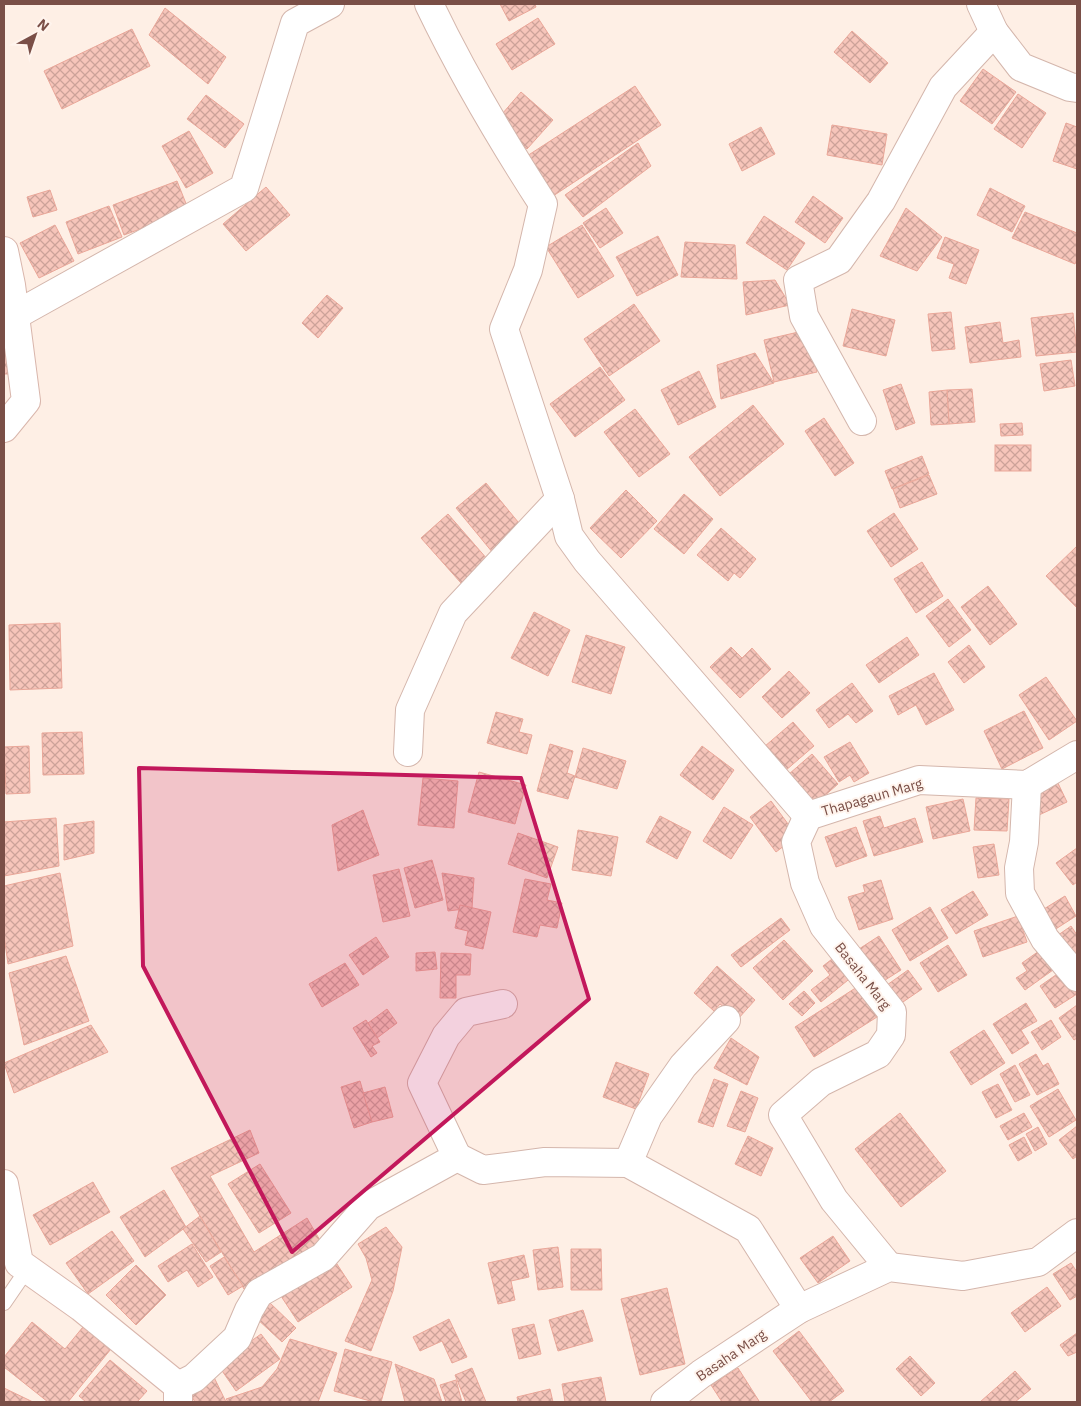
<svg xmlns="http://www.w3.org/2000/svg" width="1081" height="1406" font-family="'IBM Plex Sans',sans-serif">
  <defs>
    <pattern id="building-cross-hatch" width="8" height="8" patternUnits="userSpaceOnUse" patternTransform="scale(1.25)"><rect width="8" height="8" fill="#f6c5ba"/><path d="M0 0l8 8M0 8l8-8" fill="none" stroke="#cca299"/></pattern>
  </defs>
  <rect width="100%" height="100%" fill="#feefe5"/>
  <g fill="url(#building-cross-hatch)" stroke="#eaa799">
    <path d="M500,4H535L536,7L509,21Z"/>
    <path d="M165,8L226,57L208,84L149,35Z"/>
    <path d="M538,18L555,44L512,70L496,44Z"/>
    <path d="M132,29L150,66L62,109L44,71Z"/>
    <path d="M852,31L888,63L870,83L834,52Z"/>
    <path d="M983,69L1016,92L992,124L960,101Z"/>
    <path d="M635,86L661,125L553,196L527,156Z"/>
    <path d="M521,92L553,120L527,149L496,121Z"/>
    <path d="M1018,94L1046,113L1022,148L994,129Z"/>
    <path d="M206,95L244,124L225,148L187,119Z"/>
    <path d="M1066,123L1077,127V169L1053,161Z"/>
    <path d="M832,125L887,134L882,165L827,155Z"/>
    <path d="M761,127L775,154L742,171L729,144Z"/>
    <path d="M189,131L213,173L186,188L162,146Z"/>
    <path d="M638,143L651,166L583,217L565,195Z"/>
    <path d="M177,181L189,211L124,235L113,205Z"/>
    <path d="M266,187L290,215L246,251L223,224Z"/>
    <path d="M990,188L1025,206L1012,232L977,215Z"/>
    <path d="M50,190L57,210L33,217L27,197Z"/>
    <path d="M813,196L843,218L825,243L795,222Z"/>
    <path d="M109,206L122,237L78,254L66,222Z"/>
    <path d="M606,208L623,233L600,248L583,223Z"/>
    <path d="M906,208L942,237L917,271L880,256Z"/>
    <path d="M1025,212L1077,233V259L1075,264L1012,238Z"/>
    <path d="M764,216L805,243L787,270L746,243Z"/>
    <path d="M55,225L74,261L39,278L20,243Z"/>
    <path d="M582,225L614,276L578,298L546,247Z"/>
    <path d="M658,236L678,275L637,296L616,257Z"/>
    <path d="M945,237L979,250L966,284L949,278L954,264L937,258Z"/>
    <path d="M685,242L735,245L737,279L681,277Z"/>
    <path d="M775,280L790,305L746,315L743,282Z"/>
    <path d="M327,295L343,308L318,338L302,323Z"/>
    <path d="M634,304L660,341L609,376L584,339Z"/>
    <path d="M852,309L895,320L886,356L843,346Z"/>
    <path d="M951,312L955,349L932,351L928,314Z"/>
    <path d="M1073,313L1077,352L1036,356L1031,318Z"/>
    <path d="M1000,322L1003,343L1019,340L1021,357L970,363L965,327Z"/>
    <path d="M807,330L817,372L774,382L764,340Z"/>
    <path d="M4,334L10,374H4Z"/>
    <path d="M755,353L774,383L721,399L717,365Z"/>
    <path d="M1071,360L1075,386L1044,391L1040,364Z"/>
    <path d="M600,367L625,400L575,437L550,404Z"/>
    <path d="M699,371L716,407L678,425L661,390Z"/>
    <path d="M901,384L915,423L896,430L883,390Z"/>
    <path d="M972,389L975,422L949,424L947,390Z"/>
    <path d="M947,390L949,424L931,425L929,392Z"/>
    <path d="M753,405L784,444L720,496L689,457Z"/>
    <path d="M635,409L670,454L639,477L604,432Z"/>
    <path d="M824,418L854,463L835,476L805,431Z"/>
    <path d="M1022,423L1023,435L1001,436L1000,424Z"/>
    <rect x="995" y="445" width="36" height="26"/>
    <path d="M922,456L929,474L892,489L885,471Z"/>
    <path d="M929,475L937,494L900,508L893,489Z"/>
    <path d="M486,483L523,528L493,553L456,508Z"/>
    <path d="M626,490L657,521L621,558L590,528Z"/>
    <path d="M684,494L713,519L684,554L654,529Z"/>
    <path d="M894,513L918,549L891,567L867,531Z"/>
    <path d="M448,514L488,560L461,583L421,538Z"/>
    <path d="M721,528L756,559L740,578L734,573L728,581L697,555Z"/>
    <path d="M1077,546V606L1076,607L1046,576Z"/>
    <path d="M922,562L943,596L916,613L894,579Z"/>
    <path d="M988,586L1017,624L990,645L961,607Z"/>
    <path d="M948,599L971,630L949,647L926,616Z"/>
    <path d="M534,612L570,630L548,676L511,658Z"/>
    <path d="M60,623L62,688L10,690L9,625Z"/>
    <path d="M586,635L625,647L611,694L572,682Z"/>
    <path d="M907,637L919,655L879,683L866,665Z"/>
    <path d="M969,645L985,667L964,683L948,662Z"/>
    <path d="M731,647L742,658L752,648L771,669L740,698L710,667Z"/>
    <path d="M789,671L810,693L782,718L762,697Z"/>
    <path d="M934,673L954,710L926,725L916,705L898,715L889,696Z"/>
    <path d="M1046,677L1077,721L1049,740L1019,695Z"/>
    <path d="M852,683L873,711L856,723L848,714L829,728L816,710Z"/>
    <path d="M1024,711L1043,748L1002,769L984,731Z"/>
    <path d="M496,712L523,719L519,732L532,735L527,754L487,743Z"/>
    <path d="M793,722L814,746L778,777L757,753Z"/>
    <path d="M82,732L84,774L43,775L42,733Z"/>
    <path d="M850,742L869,773L854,782L850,775L839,782L824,757Z"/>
    <path d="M550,744L573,751L567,773L575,776L568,799L537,791Z"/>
    <path d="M29,746L30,793L6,794L4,747Z"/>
    <path d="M702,746L734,770L713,800L680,775Z"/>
    <path d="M583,748L626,761L617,789L575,777Z"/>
    <path d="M812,754L838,784L807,811L781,781Z"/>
    <path d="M479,772L526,785L515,824L468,812Z"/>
    <path d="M423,778L458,781L454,828L418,825Z"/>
    <path d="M1056,779L1067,802L1039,815L1028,793Z"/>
    <path d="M976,798L1009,799L1007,831L974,830Z"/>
    <path d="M963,799L970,831L933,839L926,807Z"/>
    <path d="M771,801L797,836L776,852L750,817Z"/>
    <path d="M724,807L753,825L731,859L703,841Z"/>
    <path d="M363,810L379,855L338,871L332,825Z"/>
    <path d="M660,816L691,832L677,859L646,842Z"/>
    <path d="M880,816L884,828L915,818L923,842L874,856L863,821Z"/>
    <path d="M56,818L59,866L4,876V822Z"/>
    <path d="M94,821V853L64,860V825Z"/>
    <path d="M856,827L867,856L836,867L825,837Z"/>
    <path d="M578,830L618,837L611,876L572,870Z"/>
    <path d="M518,833L558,847L547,878L508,864Z"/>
    <path d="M994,844L999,875L978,878L973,847Z"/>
    <path d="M1077,848V882L1073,885L1056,863Z"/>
    <path d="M432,860L443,900L415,908L404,868Z"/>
    <path d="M399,869L410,916L383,922L373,875Z"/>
    <path d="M60,873L73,946L8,964L4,936V886Z"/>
    <path d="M442,873L474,878L472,908L448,911Z"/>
    <path d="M525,879L551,884L547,900L562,903L557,928L540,925L537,937L513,932Z"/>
    <path d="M881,880L893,919L859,930L848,897L865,892L863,885Z"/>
    <path d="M973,891L988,915L956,934L941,910Z"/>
    <path d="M1065,896L1076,916L1051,932L1039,912Z"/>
    <path d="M460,905L491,912L483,949L465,945L468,931L455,928Z"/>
    <path d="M930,907L948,938L910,961L892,930Z"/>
    <path d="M1018,916L1027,942L983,957L974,931Z"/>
    <path d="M781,918L790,930L741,967L731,955Z"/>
    <path d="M1071,926L1077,935V971L1054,938Z"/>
    <path d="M879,936L901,970L882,982L859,949Z"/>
    <path d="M376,937L389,957L363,975L349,955Z"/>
    <path d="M784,940L813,971L783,1000L753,968Z"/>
    <path d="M948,945L967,975L938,992L920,963Z"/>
    <path d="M1039,951L1053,970L1025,990L1016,978L1027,971L1022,963Z"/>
    <path d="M435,952L437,969L416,971V953Z"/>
    <path d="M441,953L471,954L470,975H456V998H440Z"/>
    <path d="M66,956L89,1021L24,1045L9,973Z"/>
    <path d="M836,956L853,976L821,1002L811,990L830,975L823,966Z"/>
    <path d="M345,963L359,985L322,1007L309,984Z"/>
    <path d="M717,966L755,1000L738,1019L720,1004L714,1011L694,993Z"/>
    <path d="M908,970L922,989L900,1004L887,985Z"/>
    <path d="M1063,970L1077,994L1055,1008L1040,986Z"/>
    <path d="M857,987L877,1017L814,1057L795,1027Z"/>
    <path d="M804,991L815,1003L802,1016L789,1004Z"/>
    <path d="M1026,1003L1037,1021L1021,1030L1029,1043L1012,1054L993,1024Z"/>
    <path d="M1077,1005V1038L1074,1040L1059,1018Z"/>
    <path d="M387,1009L397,1023L377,1038L368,1023Z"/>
    <path d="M366,1020L380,1042L372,1046L377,1053L371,1057L353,1028Z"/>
    <path d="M1051,1020L1061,1037L1042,1050L1031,1032Z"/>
    <path d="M91,1025L108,1052L14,1093L4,1063Z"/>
    <path d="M984,1030L1005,1063L971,1085L950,1052Z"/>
    <path d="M731,1038L759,1057L747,1085L714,1068Z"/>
    <path d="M1036,1054L1043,1066L1048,1063L1059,1084L1037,1095L1019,1064Z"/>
    <path d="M616,1062L649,1074L636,1109L603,1097Z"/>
    <path d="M1015,1065L1030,1095L1015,1102L1000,1074Z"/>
    <path d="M714,1079L728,1084L713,1127L698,1122Z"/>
    <path d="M360,1081L372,1122L354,1128L341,1087Z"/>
    <path d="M998,1084L1012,1110L996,1118L982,1092Z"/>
    <path d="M385,1087L393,1117L372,1122L363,1093Z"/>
    <path d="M1058,1089L1076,1120L1049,1137L1030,1106Z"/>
    <path d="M741,1091L758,1098L745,1132L727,1126Z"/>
    <path d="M900,1113L946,1171L901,1207L855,1149Z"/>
    <path d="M1024,1113L1032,1127L1008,1140L1000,1126Z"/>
    <path d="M1077,1126V1156L1073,1159L1059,1140Z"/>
    <path d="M1038,1127L1047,1144L1035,1151L1026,1134Z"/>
    <path d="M250,1130L259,1153L210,1176L254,1252L307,1218L321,1242L244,1289L171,1168Z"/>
    <path d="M748,1136L773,1148L761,1176L735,1164Z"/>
    <path d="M1024,1137L1032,1153L1018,1161L1009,1145Z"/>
    <path d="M260,1164L291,1213L259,1233L228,1184Z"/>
    <path d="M93,1182L110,1212L50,1245L33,1215Z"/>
    <path d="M164,1190L186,1227L145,1257L120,1217Z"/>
    <path d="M200,1216L221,1252L206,1262L183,1229Z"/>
    <path d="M386,1227L402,1247L393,1291L371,1351L345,1341L372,1280L366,1258L358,1244Z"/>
    <path d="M112,1231L134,1261L88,1294L66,1263Z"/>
    <path d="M833,1236L850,1261L818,1283L800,1258Z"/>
    <path d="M192,1244L213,1277L198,1287L187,1270L168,1282L158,1266Z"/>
    <path d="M558,1247L563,1287L538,1290L533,1250Z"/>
    <path d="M571,1249H601L602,1290H571Z"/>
    <path d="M524,1255L529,1277L511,1281L515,1300L498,1304L488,1263Z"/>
    <path d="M224,1257L243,1286L228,1295L210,1266Z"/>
    <path d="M333,1258L352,1287L298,1322L279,1293Z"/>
    <path d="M1071,1263L1077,1272V1296L1070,1300L1053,1274Z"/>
    <path d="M136,1265L166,1295L136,1325L106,1295Z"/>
    <path d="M1047,1287L1061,1306L1025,1332L1011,1313Z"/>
    <path d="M667,1288L685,1364L640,1375L621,1299Z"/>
    <path d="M269,1302L296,1328L282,1342L255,1317Z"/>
    <path d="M583,1310L593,1341L558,1351L549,1320Z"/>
    <path d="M449,1319L467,1357L452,1363L442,1341L420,1351L413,1337Z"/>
    <path d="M32,1322L65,1349L87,1322L115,1344L68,1402H48L4,1367V1357Z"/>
    <path d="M534,1324L541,1354L519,1359L512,1329Z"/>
    <path d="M799,1331L844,1391L829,1402H812L773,1351Z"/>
    <path d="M1077,1333V1352L1068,1356L1060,1345Z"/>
    <path d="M261,1334L280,1359L236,1391L218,1365Z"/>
    <path d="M290,1339L337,1353L318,1402H228L226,1399L262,1387L277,1369Z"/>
    <path d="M345,1349L392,1362L381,1402H374L334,1391Z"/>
    <path d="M910,1356L935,1383L921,1396L896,1369Z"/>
    <path d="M110,1360L147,1391L137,1402H86L79,1396Z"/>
    <path d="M395,1364L434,1379L442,1402H405Z"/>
    <path d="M472,1368L486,1402H466L455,1375Z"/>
    <path d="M738,1368L759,1401L757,1402H722L711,1385Z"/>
    <path d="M211,1371L226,1402H195L185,1384Z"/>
    <path d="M1015,1371L1031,1389L1015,1402H980Z"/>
    <path d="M601,1377L606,1402H565L562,1384Z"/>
    <path d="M456,1380L462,1402H446L440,1385Z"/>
    <path d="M4,1388L33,1402H4Z"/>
    <path d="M550,1389L553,1402H518L517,1397Z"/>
  </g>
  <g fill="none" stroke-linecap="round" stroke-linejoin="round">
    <defs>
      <path id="lane" d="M4,1303L28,1268"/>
      <g id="street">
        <path d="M981,4L994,32L1021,67L1070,87L1077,88"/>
        <path d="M14,316L244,188L295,23L330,4"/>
        <path d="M862,421L804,316L798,280L839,260L881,201L943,87L994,32"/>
        <path d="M560,499L569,536L587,561L808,816"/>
        <path d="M408,752L410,710L453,613L560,499L504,329L528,270L543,204C501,139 462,73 429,4"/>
        <path d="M1027,785L1024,842L1019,868L1020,893L1045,939L1077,977"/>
        <path d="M457,1157L483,1170L545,1162L628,1163L748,1229L799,1309"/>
        <path d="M628,1163L648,1116L683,1066L726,1020"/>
        <path d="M889,1267L834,1200L783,1115L821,1082L878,1054L891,1035L892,1012L824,926L805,883L796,842L808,816L919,780L1027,785L1077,755"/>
        <path d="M178,1386L194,1378L237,1338L249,1310L259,1293L323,1257L368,1206L457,1157L422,1083L446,1036L466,1012L503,1004"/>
        <path d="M665,1402L701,1374L799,1309L889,1267L963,1276L1038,1262L1077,1233"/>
      </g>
      <g id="secondary">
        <path d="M4,251L11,285L26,401L4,428"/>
        <path d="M4,1184L19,1263L81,1307L178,1386V1402"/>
      </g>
    </defs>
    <use href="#lane" stroke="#d4b6ac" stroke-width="16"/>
    <use href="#street" stroke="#d4b6ac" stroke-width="30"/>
    <use href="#secondary" stroke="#d9b6ac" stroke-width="30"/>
    <use href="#lane" stroke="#fff" stroke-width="14"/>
    <use href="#street" stroke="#fff" stroke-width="28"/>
    <use href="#secondary" stroke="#fff" stroke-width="28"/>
  </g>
  <path fill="#c2185b" fill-opacity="0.2" stroke="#c2185b" stroke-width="4" stroke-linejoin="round" d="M139,768L521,778L589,999L292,1252L143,966Z"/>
  <g text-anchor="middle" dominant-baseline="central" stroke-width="4" stroke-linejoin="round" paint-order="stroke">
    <g font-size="14" fill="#7a4f47" stroke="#fff4ed">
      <text transform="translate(872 797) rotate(-16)">Thapagaun Marg</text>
      <text transform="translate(863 976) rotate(52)">Basaha Marg</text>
      <text transform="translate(731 1355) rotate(-34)">Basaha Marg</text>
    </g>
  </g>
  <rect width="1081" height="1406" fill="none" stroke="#7a4f47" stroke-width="10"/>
  <g transform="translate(35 35) rotate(40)" stroke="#fff4ed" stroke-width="4" paint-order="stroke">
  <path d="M0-4L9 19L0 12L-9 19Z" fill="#7a4f47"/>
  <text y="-8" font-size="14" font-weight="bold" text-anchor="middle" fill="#7a4f47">N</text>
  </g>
</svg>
